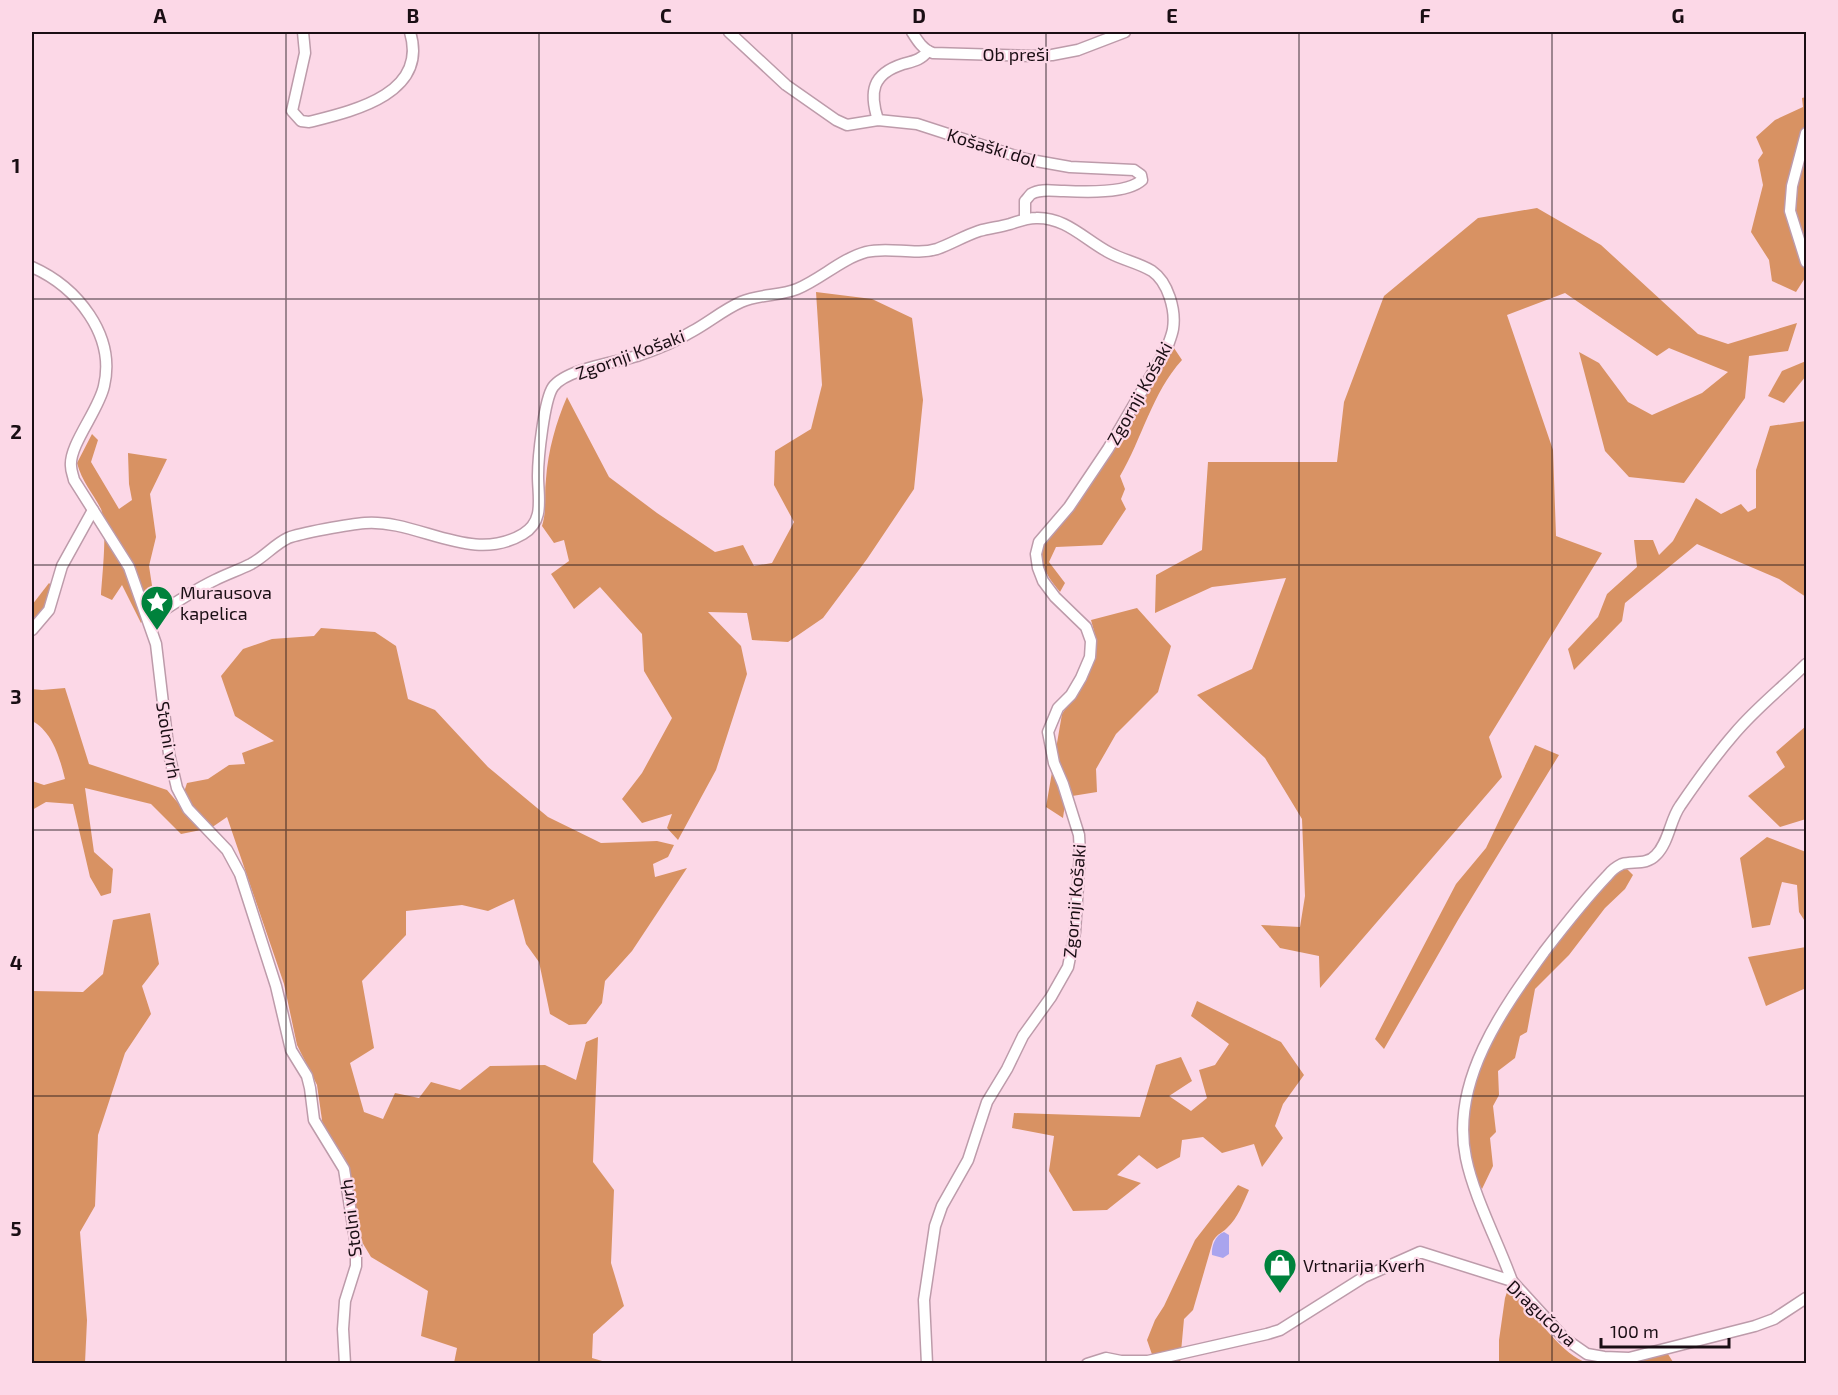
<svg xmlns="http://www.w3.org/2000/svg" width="1838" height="1395" font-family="'Exo 2',sans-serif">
  <rect width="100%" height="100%" fill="#fcd8e7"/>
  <g fill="#d89263">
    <path d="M1806,97V278H1805L1796,292L1772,281L1769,260L1751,232L1763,185L1758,160L1763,153L1756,137L1775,120L1803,107L1802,98Z"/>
    <path d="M1537,208L1601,245L1698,334L1728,344L1797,323L1788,351L1749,356L1745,398L1684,483L1629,477L1605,451L1579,352L1599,363L1628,402L1652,415L1702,393L1728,372L1669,348L1657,356L1565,293L1507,315L1553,450L1556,536L1602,553L1489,737L1502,777L1320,988L1319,956L1280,948L1261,925L1300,927L1305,896L1302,819L1265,758L1197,695L1252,669L1286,578L1212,587L1155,613L1156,575L1202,550L1208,462H1337L1344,402L1384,296L1478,218Z"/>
    <path d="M816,292L872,299L912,318L923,400L914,489L867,559L823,618L788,642L752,640L747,613L708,612L741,646L747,674L716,770L678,840L667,828L672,814L642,823L622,799L642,773L672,718L644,671L642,634L600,587L574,609L551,574L569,561L564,540L554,543L542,526C547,510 544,495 546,479C548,451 556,422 567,397L609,477L657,513L715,552L743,545L754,566L772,563L794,522L774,485L775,451L811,429L822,385Z"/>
    <path d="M1174,348L1182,360C1152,393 1142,439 1120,476L1125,489L1121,499L1126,509L1102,545L1056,547L1049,562L1065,583L1060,592C1046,575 1038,563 1043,541L1137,409Z"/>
    <path d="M1806,361V376L1784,403L1768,396L1782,371Z"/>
    <path d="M1806,421V597L1779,579L1697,544L1625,603L1622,621L1574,670L1568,649L1598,617L1607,594L1637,567L1634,540H1653L1659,555L1673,541L1696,498L1721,514L1741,504L1748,512L1756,508V470L1770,426Z"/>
    <path d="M92,434L98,440L91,462L119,509L132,500L129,484L128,453L167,459L150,494L156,537L149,566L155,605L141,623L122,585L112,600L101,595C102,576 108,526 101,509C93,493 82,482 77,463Z"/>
    <path d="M49,583L53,587L47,607L32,623V605Z"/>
    <path d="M1137,608L1171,646L1158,692L1116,734L1096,769L1097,792L1066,797L1063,818L1046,807L1062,714L1085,679L1094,658L1097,642L1091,620Z"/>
    <path d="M321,628L375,632L396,646L408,699L435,710L488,767L548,817L601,843L657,841L674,845L668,857L653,864L655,877L687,868L632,951L605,981L602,1003L586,1024L569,1025L550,1014L539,962L526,944L514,899L488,911L462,905L406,911V935L362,981L374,1048L350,1063L364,1112L383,1119L395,1093L419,1098L431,1082L460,1090L490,1066L545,1065L576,1080L586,1042L598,1037L593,1162L614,1190L611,1263L624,1306L593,1334L592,1358L609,1363H454L457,1348L421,1336L428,1291L371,1257L359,1237L350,1171L343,1155L323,1127L317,1085L297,1045L284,984L227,817L211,828L192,808L184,792L187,783L208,779L229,765L245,764L242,753L274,741L235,716L221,676L243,649L272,639L314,636Z"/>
    <path d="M65,688L89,764L167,790L201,830L181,834L151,804L85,788L94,852L113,869L111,893L101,896L90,877L73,804L46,802L32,810V781L44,785L65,779C60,758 52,731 32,721V689L42,690Z"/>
    <path d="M1806,726V819L1780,827L1748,796L1785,767L1776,752Z"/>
    <path d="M1535,745L1559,755L1458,920L1384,1049L1375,1039L1456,884L1486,848Z"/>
    <path d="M1767,837L1806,852V923L1799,912L1797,885L1782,882L1770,925L1752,928L1740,858Z"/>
    <path d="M1625,867L1633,875L1625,889L1605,908L1569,955L1535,989L1527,1032L1520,1036L1515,1058L1498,1071L1499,1095L1493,1106L1496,1132L1490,1138L1493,1166L1482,1189L1470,1168L1468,1121L1475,1082L1488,1045L1547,955L1601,888Z"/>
    <path d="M150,913L159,964L142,986L151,1014L125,1053L98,1135L95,1206L80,1232L87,1320L85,1363H32V991L83,992L103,974L113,920Z"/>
    <path d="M1806,947V988L1766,1006L1748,957Z"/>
    <path d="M1197,1001L1281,1042L1304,1075L1283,1104L1275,1126L1283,1138L1262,1167L1254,1144L1222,1153L1203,1137L1182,1140L1180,1157L1157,1169L1139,1155L1117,1175L1141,1183L1107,1210L1073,1211L1049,1171L1054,1136L1012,1128L1014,1113L1140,1117L1156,1065L1181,1057L1192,1081L1169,1096L1191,1111L1207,1098L1199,1070L1215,1065L1229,1044L1191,1016Z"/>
    <path d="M1238,1185L1249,1190C1243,1203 1238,1218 1227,1228C1221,1234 1219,1232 1213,1241L1193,1310L1184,1319L1180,1363H1155L1147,1340L1155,1320L1164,1306L1195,1240Z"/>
    <path d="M1512,1289L1515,1290C1531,1310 1565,1361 1591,1363L1499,1364V1340L1505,1298L1507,1292Z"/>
    <path d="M1666,1351L1673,1362L1617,1364Z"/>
  </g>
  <path fill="#a9a4ee" d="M1224,1232L1229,1235V1254L1223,1258L1212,1255C1211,1247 1215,1235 1224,1232Z"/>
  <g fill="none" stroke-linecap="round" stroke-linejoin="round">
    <defs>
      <g id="minor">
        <path d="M303,32L305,53L292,111L301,121L309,122C353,111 429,94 410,32"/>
        <path d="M729,32L786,85L836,120L847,125L878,120L917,124L1025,159L1070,167L1134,170L1141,175L1142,180C1127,194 1084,192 1064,191C1054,191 1040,188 1031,194C1029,196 1027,199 1025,201V219"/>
        <path d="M912,32C917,40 923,50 933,53L1032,56L1052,55L1078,50L1125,32"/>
        <path d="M878,120C869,92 872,74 903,64C914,61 921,60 928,51"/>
        <path d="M1806,133L1792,186L1790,211L1806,262"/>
        <path d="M32,267C77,287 116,335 104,386C99,410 69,445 71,466C71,471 73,475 74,480L129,567L156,644L169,754L177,788L188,809L227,850L240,874L276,986L291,1050L307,1076L310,1088L314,1120L344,1169L356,1245V1266L345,1301L343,1329L345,1364"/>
        <path d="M149,620C170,606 192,591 215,580C227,574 239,570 251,564C264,557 275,544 288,538C300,533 351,524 365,523C418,519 471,565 523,534C545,521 538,498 538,476C538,458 544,400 553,387C566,369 617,362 637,356C655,350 675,342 691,332C708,323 723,310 741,302C759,294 780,296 797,289C821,279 841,259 866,252C890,246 914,256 937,249C951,244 964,236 979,231C989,228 1000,227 1010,224C1019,221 1027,218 1036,218C1066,217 1085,240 1110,253C1123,260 1139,263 1152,271C1168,282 1176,310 1173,329C1172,335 1169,342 1167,348L1108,449L1069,507L1039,542L1036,554L1038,568L1043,581L1055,597L1086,627L1091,641L1090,657L1081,678L1071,695L1058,708L1048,732L1054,763L1063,784L1079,835L1080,853L1075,932L1068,967L1051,997L1023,1036L1007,1069L987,1102L968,1160L942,1206L935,1226L924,1300L927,1364"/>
        <path d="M32,630L49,610L62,566L93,510"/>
        <path d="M1512,1281C1498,1242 1474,1197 1466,1158C1450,1082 1502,1010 1544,952C1564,926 1585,899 1608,875C1611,871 1618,866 1622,864C1634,861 1647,865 1656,855C1669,842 1670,820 1680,806C1697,781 1715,756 1735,733C1756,708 1783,687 1806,664"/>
        <path d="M1087,1364L1106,1358L1121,1361H1148L1267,1334L1280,1330L1364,1277L1420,1252L1512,1281L1564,1338L1587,1354L1604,1357L1629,1358L1755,1326L1774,1319L1806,1298"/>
      </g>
    </defs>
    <use href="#minor" stroke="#bd9baa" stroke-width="13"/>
    <use href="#minor" stroke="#fff" stroke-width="10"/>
  </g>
  <path fill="none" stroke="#1a0e14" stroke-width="1.5" stroke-opacity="0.55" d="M286,32V1364M539,32V1364M792,32V1364M1046,32V1364M1299,32V1364M1552,32V1364M32,299H1806M32,565H1806M32,830H1806M32,1096H1806"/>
  <defs>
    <symbol id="sight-pin" viewBox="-11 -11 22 30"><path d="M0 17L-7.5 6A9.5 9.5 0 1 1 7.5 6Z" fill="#00823c" stroke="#fcd8e7"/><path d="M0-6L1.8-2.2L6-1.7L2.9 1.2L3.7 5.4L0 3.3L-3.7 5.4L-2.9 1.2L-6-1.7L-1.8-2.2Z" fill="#fff"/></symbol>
    <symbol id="shop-pin" viewBox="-11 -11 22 30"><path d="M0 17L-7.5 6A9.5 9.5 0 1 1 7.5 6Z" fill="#00823c" stroke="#fcd8e7"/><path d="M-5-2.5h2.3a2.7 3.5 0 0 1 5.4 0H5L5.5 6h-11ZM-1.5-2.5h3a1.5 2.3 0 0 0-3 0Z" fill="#fff"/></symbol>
  </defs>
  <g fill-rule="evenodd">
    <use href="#sight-pin" x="138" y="583" width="38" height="52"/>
    <use href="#shop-pin" x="1261" y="1246" width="38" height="52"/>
  </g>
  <g text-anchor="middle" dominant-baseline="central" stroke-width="4.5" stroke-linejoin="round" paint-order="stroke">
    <g font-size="18" fill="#1a0e14" stroke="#fcd8e7">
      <text x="1016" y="54">Ob preši</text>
      <text transform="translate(992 147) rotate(17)">Košaški dol</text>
      <text transform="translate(630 354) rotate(-20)">Zgornji Košaki</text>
      <text transform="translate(1139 393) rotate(-61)">Zgornji Košaki</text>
      <text transform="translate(169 740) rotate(81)">Stolni vrh</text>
      <text transform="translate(1074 901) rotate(-85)">Zgornji Košaki</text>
      <text transform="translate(350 1218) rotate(-97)">Stolni vrh</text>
      <text transform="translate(1542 1313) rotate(43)">Dragučova</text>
    </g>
    <g font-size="18" fill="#1a0e14" stroke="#fcd8e7" text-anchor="start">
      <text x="180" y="592">Murausova<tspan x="180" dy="21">kapelica</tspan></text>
      <text x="1303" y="1265">Vrtnarija Kverh</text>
    </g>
  </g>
  <rect width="1838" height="1395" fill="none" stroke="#fcd8e7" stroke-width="66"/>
  <path d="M1601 1338v9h128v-9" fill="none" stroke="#1a0e14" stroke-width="3"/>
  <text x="1610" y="1338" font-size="18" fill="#1a0e14" stroke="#fcd8e7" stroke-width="4.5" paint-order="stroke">100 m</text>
  <rect x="33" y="33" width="1772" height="1329" fill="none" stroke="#1a0e14" stroke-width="2"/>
  <g font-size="20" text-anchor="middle" font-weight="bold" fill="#1a0e14">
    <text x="160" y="23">A</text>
    <text x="413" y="23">B</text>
    <text x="666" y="23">C</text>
    <text x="919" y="23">D</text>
    <text x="1172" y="23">E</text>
    <text x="1425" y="23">F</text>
    <text x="1678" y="23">G</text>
    <text x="16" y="173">1</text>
    <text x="16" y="439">2</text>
    <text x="16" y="704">3</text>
    <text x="16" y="970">4</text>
    <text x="16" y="1236">5</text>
  </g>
</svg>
